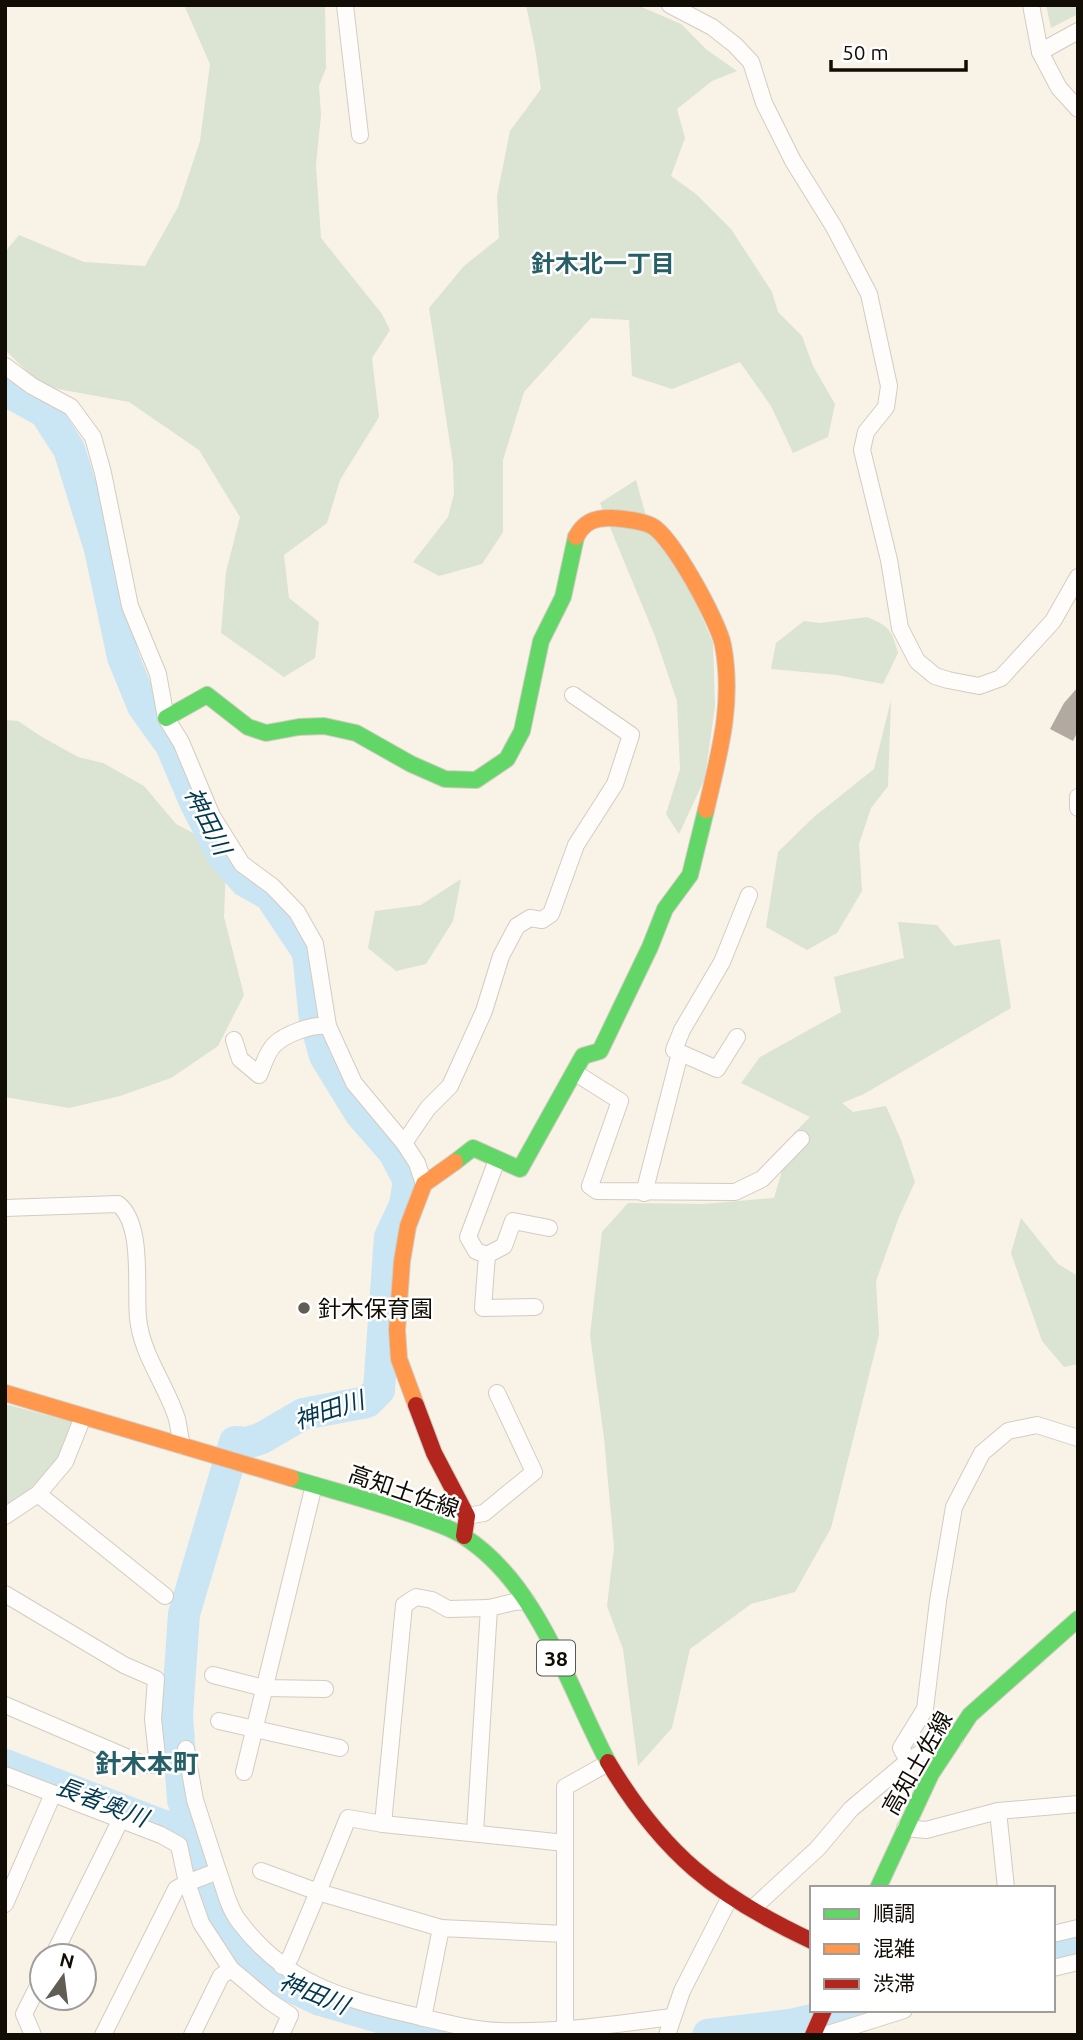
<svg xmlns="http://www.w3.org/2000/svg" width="1083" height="2040" font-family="Ubuntu,'Noto Sans JP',sans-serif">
  <rect width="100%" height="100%" fill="#f8f2e7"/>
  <g fill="#dbe3d3">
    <path d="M184,5H325L326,68L319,86L321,115L316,165L321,238L382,314L390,330L372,358L379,417L340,480L327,523L284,555L289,598L319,622L315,658L284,677L221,633L226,572L240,517L199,450L129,402L42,386L5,350V252L19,235L84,262L145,266L178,207L200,141L210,64Z"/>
    <path d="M526,5H637L681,24L707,50L737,71L712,81L677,109L685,138L671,176L696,194L731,229L772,292L778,312L802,336L813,366L835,404L828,437L793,453L771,406L740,362L672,389L632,376L629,320L591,318L524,392L503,460V532L482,564L439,576L413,562L448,517L454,494L453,463L429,308L464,266L499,238L497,196L510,131L541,89L535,48Z"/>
    <path d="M1046,5H1078V14L1051,28Z"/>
    <path d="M636,480L649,527L690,588L713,643L715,706L705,778L679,834L666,814L680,769L677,701L655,636L600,503Z"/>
    <path d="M867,617C889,626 892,630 898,653L883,684L837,675L771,669L776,643L804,621L820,623Z"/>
    <path d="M891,700L888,786L871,808L859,844L862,891L837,933L807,950L766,927L778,852L814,817L874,769Z"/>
    <path d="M5,720L18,721L42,737L78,757L103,763L144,786L176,824L195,834L226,865L224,917L244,995L218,1046L171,1078L120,1096L69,1108L5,1097Z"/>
    <path d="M461,879L453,921L426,964L396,971L368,948L375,911L421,905Z"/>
    <path d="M898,922L937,925L954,946L1000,939L1011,1008L864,1094L842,1103L853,1112L886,1106L901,1140L915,1182L899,1217L876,1281L879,1335L831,1528L795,1592L751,1604L690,1649L672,1728L638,1766L623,1649L607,1606L614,1547L604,1438L590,1335L602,1232L628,1203L703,1204L774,1198L793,1134L810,1117L741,1083L760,1057L841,1012L834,977L904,958Z"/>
    <path d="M1021,1218L1058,1264L1078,1276V1364L1064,1367L1042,1341L1011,1253Z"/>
    <path d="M5,1404L72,1422L59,1460L28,1491L5,1506Z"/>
  </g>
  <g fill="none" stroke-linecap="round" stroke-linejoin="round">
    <g stroke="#cae5f3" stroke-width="32">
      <path d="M5,390L45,412L69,449L100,549L123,657L143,706L171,745L196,804L223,856L245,881L270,895L308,952L315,1020L325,1056L360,1113L394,1152L409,1181L405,1205L390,1237L379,1390L367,1402L303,1414L262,1438L247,1443L235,1442L184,1614L177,1715L183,1800L216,1900L233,1935L266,1974L320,2000L441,2035"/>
      <path d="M5,1765L169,1828L197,1844"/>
      <path d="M1053,1953L1078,1946"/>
      <path d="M708,2035L790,2025L854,2010"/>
    </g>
  </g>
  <path fill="#b2aaa0" d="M1078,687V731L1073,741L1050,729L1064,703Z"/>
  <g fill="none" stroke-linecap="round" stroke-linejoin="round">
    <defs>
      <g id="street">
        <path d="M345,5L360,135"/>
        <path d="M670,5L712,27L735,45L751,62L764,103L793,161L834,227L869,294L889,386L886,407L866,432L862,450L889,560L900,628L917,661L935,676L948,680L979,686L1001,678L1053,621L1078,577"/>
        <path d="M1031,5L1040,52"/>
        <path d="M1078,31L1040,52L1059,88L1078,109"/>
        <path d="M5,366L32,386L71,407L93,437L103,473L130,606L158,674L166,718L181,742L212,816L242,864L272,886L297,912L315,944L328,1026L354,1083L404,1143L417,1163L424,1184"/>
        <path d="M1078,797V808"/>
        <path d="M737,1037L717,1069L674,1050L682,1030L722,962L749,895"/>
        <path d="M234,1040L240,1059L259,1075C263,1066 267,1052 274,1045C285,1034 312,1024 328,1026"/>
        <path d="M574,1072L620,1101L590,1186L597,1191L735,1192L762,1179L801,1139"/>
        <path d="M404,1143L428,1108L450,1086L484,1011L501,956L517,926L530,918L542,920L551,914L576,845L615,784L631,735L573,695"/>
        <path d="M644,1193L680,1053"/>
        <path d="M5,1208L118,1204C144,1224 135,1288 138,1318C142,1356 166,1384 177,1419C179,1428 180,1437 182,1446"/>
        <path d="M487,1255L476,1251L468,1237L497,1160"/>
        <path d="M535,1307L483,1308L487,1255L504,1246L513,1221L549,1228"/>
        <path d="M38,1494L165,1596"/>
        <path d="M5,1516L38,1494L65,1462L83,1417"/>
        <path d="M467,1516L484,1513L534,1472L497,1393"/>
        <path d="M5,1594L124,1665L156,1679L153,1719L158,1765H145L5,1705"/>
        <path d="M213,1675L264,1688L325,1689"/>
        <path d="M219,1721L340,1748"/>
        <path d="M186,1749L195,1800L218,1871"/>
        <path d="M908,1761L901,1748L925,1709L938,1601L954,1507L982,1453L1008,1431L1037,1425L1078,1438"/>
        <path d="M244,1772L314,1485"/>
        <path d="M5,1775L161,1835L179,1845L187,1883L176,1889L103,2035"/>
        <path d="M998,1811L1006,1888"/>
        <path d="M383,1824L404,1605L416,1597L432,1600L448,1609L489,1608"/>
        <path d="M905,1828L926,1830L998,1811L1078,1804"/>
        <path d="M475,1832L489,1608L514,1602L527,1601"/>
        <path d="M261,1871L318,1892L348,1818L383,1824L565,1843"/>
        <path d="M5,1904L53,1794"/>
        <path d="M752,1909L818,1848L851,1809L908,1761L937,1743L955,1739"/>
        <path d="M1053,1934L1078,1928"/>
        <path d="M53,1956L121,1819"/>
        <path d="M282,1966L290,1958L318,1892L441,1928"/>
        <path d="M1053,1968L1078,1962"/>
        <path d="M231,1969L201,1923L187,1883L218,1871C224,1886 228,1907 238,1920C285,1983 340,1998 412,2015C442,2022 471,2030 501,2031C558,2033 616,2024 672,2017"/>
        <path d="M423,2018L441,1928L565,1934"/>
        <path d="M565,2028V1787L608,1763"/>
        <path d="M33,2035L24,2014L42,1978"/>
        <path d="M192,2035L221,1976L231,1969L269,2001L290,2015L281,2035"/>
        <path d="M667,2035L682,1991L730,1897"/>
        <path d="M825,2035L904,2010"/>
      </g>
      <g id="fast">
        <path d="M166,718L207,695L248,727L266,733L299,727L324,726L356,733L411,764L445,779L476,780L507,759L522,731L541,641L563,597L576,537"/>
        <path d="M455,1162L473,1148L520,1169L583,1056L600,1051L650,947L665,909L690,875L706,810"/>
        <path d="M291,1478C334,1491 377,1502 419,1517C434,1523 450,1527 463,1536C538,1583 568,1687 608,1762"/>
        <path d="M878,1888L931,1774L970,1715L1078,1619"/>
      </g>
      <g id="slow">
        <path d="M576,537C584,522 594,518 610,518C624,519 640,520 652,526C672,536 719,623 723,645C734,704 719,754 706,810"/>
        <path d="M5,1393L291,1478"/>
        <path d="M416,1405L399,1359L397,1330L402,1261L408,1226L424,1184L455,1162"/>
      </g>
      <g id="jam">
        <path d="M416,1405L434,1453L467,1516L464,1536"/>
        <path d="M608,1762C663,1854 716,1896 812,1941"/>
        <path d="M813,2035L824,2010"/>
      </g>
    </defs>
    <use href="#street" stroke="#d2ccc2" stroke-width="18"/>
    <use href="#fast" stroke="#d2ccc2" stroke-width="18"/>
    <use href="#slow" stroke="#d2ccc2" stroke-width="18"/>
    <use href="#jam" stroke="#d2ccc2" stroke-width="18"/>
    <use href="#street" stroke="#fefdfb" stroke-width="16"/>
    <use href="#fast" stroke="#63d668" stroke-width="16"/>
    <use href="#slow" stroke="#ff974d" stroke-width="16"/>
    <use href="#jam" stroke="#b3261e" stroke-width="16"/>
  </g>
  <circle fill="#625d54" stroke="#fff" stroke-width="2.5" cx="304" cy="1308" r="7"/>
  <g text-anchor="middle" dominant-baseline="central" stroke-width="5" stroke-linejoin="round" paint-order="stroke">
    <rect fill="#fff" stroke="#585650" stroke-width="2" x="537" y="1640.5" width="38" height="35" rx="5"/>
    <g font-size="21" font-weight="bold" fill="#110d05">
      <text x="556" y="1658">38</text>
    </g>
    <g font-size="23" fill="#110d05" stroke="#fff" text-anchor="start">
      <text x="318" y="1308">針木保育園</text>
    </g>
    <g font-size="23" fill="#110d05" stroke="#fff">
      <text transform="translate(404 1491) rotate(19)">高知土佐線</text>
      <text transform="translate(917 1763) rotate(-60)">高知土佐線</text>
    </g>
    <g font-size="24" font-weight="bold" fill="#265f67" stroke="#fff">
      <text x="603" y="263">針木北一丁目</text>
    </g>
    <g font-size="24" font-style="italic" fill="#013850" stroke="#fff">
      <text transform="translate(208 821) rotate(63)">神田川</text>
      <text transform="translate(329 1410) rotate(-18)">神田川</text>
      <text transform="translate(102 1802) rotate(21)">長者奥川</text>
      <text transform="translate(314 1993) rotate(22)">神田川</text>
    </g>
    <g font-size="26" font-weight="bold" fill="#265f67" stroke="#fff">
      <text x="147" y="1763">針木本町</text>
    </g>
  </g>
  <rect width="1083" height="2040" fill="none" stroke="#110d05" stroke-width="14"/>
  <rect x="810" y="1886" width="245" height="126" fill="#ffffff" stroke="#a09e9b" stroke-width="2"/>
  <rect x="824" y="1909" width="35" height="10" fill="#63d668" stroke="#a09e9b" stroke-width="2"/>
  <text x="873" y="1921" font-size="21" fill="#110d05">順調</text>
  <rect x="824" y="1944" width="35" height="10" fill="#ff974d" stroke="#a09e9b" stroke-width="2"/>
  <text x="873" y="1956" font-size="21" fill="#110d05">混雑</text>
  <rect x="824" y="1979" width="35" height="10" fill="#b3261e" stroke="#a09e9b" stroke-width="2"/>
  <text x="873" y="1991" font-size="21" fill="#110d05">渋滞</text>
  <g transform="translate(63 1977) rotate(14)"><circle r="33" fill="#ffffff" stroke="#a09e9b" stroke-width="2"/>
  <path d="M0-5L12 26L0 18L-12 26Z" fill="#625d54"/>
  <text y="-10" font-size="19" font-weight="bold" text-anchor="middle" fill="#110d05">N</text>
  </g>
  <path d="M831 60v10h135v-10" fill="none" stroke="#110d05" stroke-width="3.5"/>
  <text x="842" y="60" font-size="21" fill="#110d05" stroke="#ffffff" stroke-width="5" paint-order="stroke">50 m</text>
</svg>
